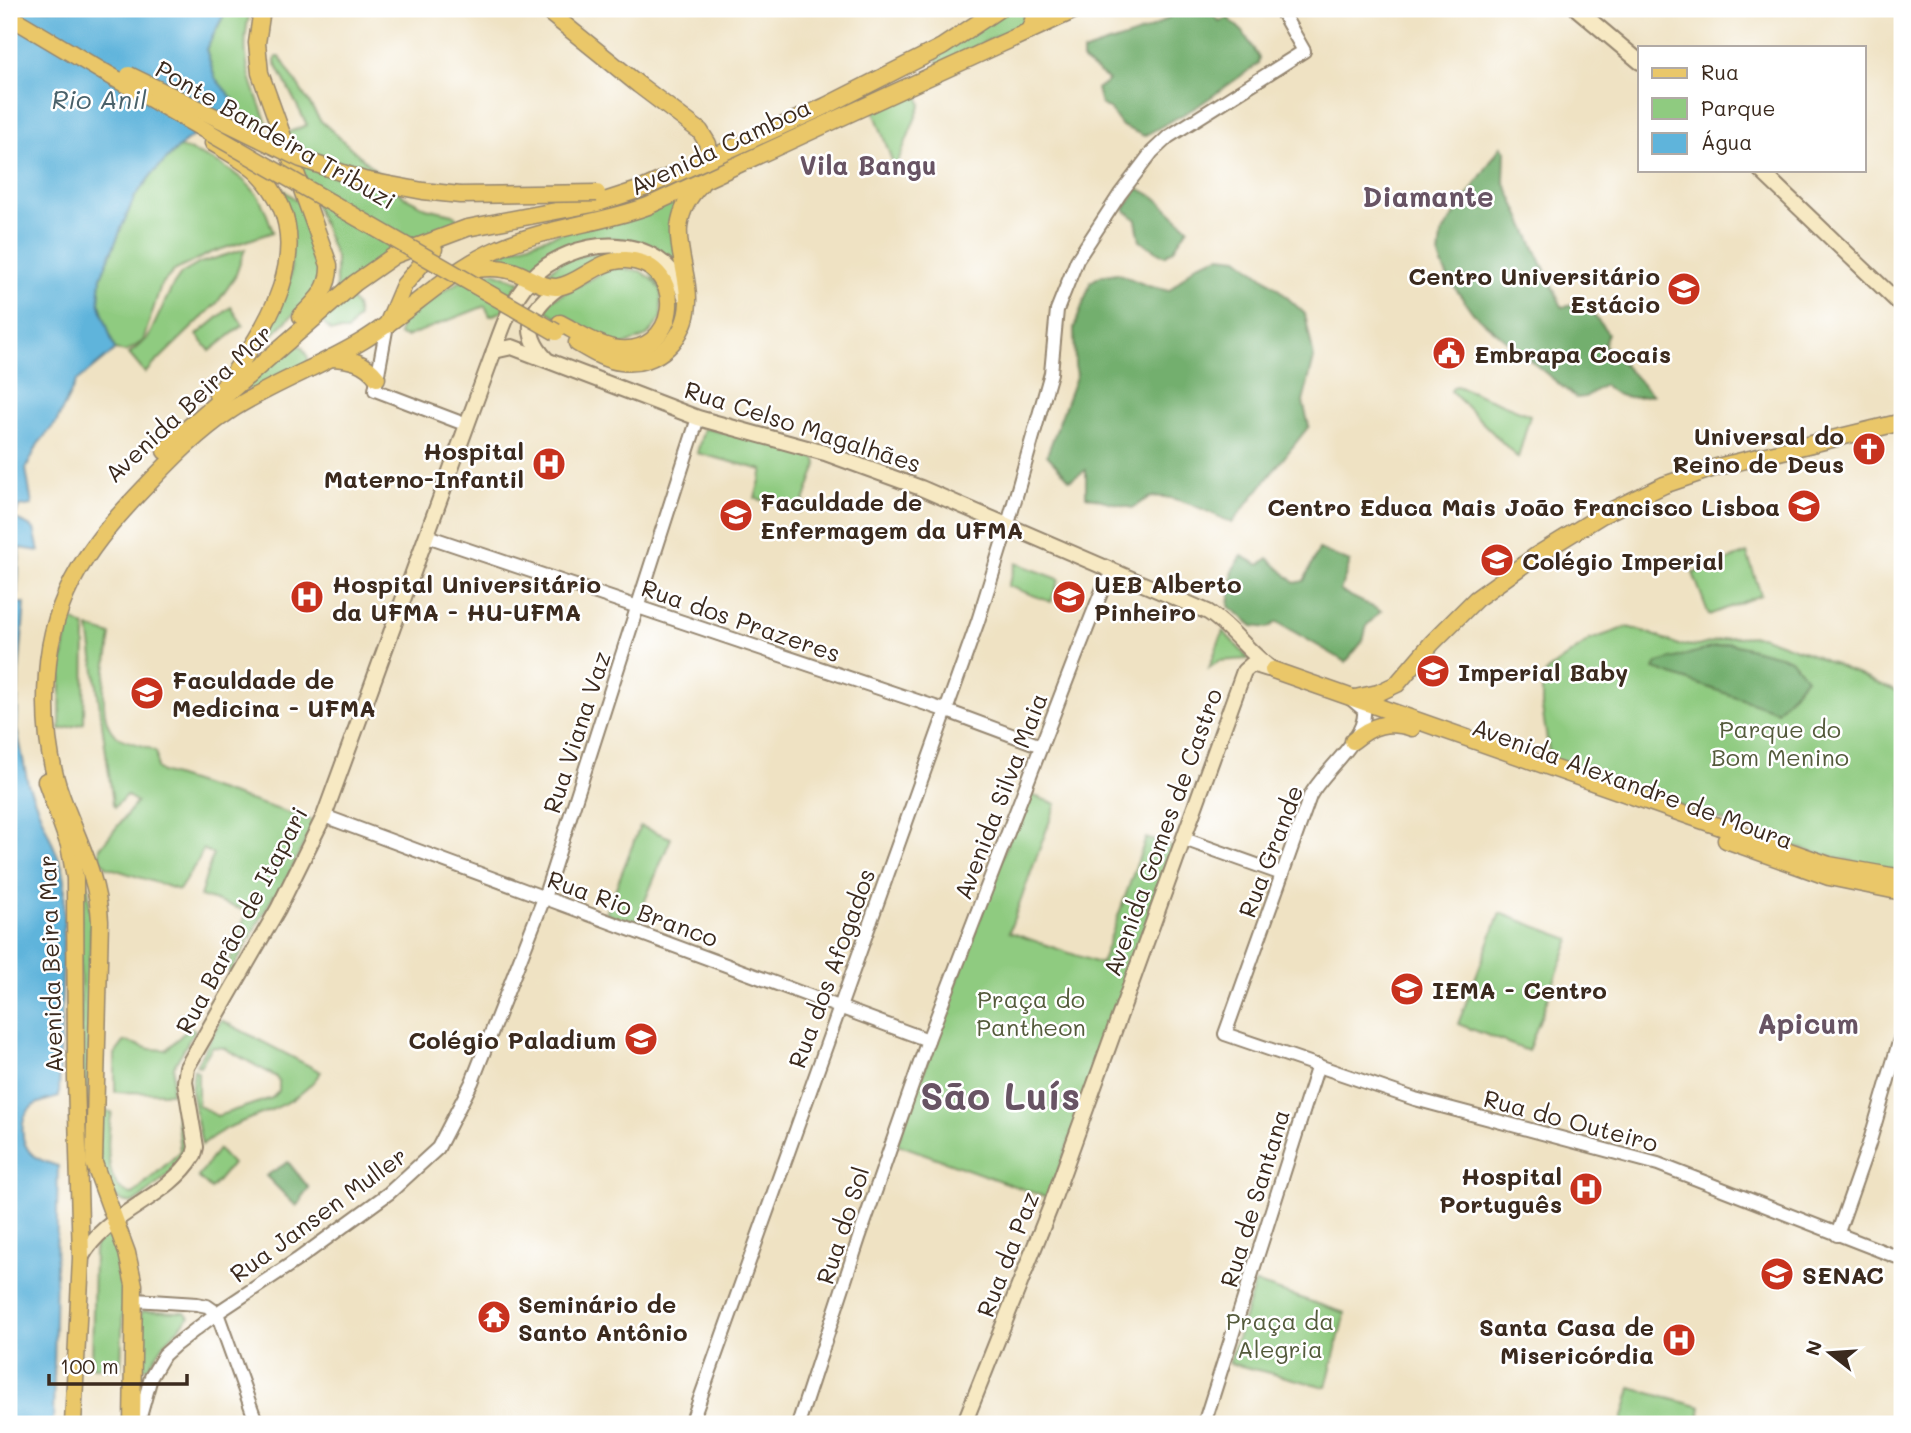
<svg xmlns="http://www.w3.org/2000/svg" width="1911" height="1433" font-family="Mali,sans-serif">
  <rect width="100%" height="100%" fill="#fff"/>
  <filter id="ink" filterUnits="userSpaceOnUse"><feTurbulence type="fractalNoise" baseFrequency=".0143" numOctaves="2"/><feDisplacementMap in="SourceGraphic" scale="14" xChannelSelector="R" yChannelSelector="G"/><feConvolveMatrix kernelMatrix="1 2 1 2 8 2 1 2 1" color-interpolation-filters="sRGB"/></filter>
  <filter id="wash" filterUnits="userSpaceOnUse"><feTurbulence type="fractalNoise" baseFrequency=".00686" numOctaves="4" result="noise"/><feDisplacementMap in="SourceGraphic" scale="28" xChannelSelector="R" yChannelSelector="G"/><feGaussianBlur stdDeviation="1.57" result="paint"/><feColorMatrix in="noise" values="0 0 0 0 0 0 0 0 0 0 0 0 0 0 0 0 0 1.4 0 .05"/><feComposite in="paint" operator="in"/></filter>
  <g filter="url(#wash)">
    <rect width="100%" height="100%" fill="#efe2c3"/>
    <g fill="#8fcb80" stroke="#657a4f" stroke-width="2">
      <path d="M227,9H251C237,53 251,83 267,123L257,126C245,115 220,90 214,76C211,67 209,58 206,49Z"/>
      <path d="M1008,9L1021,10L1024,17L1022,24L938,65L936,55Z"/>
      <path d="M276,57H280L320,120L405,197L426,208L453,214L460,223L336,293V258L287,133L307,125L275,62Z"/>
      <path d="M918,94L921,104L895,169L874,111Z"/>
      <path d="M179,147C206,155 241,172 258,196C265,207 269,220 273,232L210,253L174,271L161,285L143,341L126,352L115,350L99,302L101,277L134,198L153,173Z"/>
      <path d="M282,189L299,202L321,267L322,278L313,295L268,339L291,275L290,215Z"/>
      <path d="M688,192L679,270C641,245 618,226 569,247C555,253 542,265 527,271L484,262L505,251Z"/>
      <path d="M245,249L235,277L217,303L145,373L129,354L148,338L172,287L181,274L200,263Z"/>
      <path d="M607,250L645,257L683,301L679,324L654,352L674,310L643,260L551,282L543,276L563,260Z"/>
      <path d="M613,267L640,271L652,279L661,290V319L647,336L621,346L562,320L544,309L549,301Z"/>
      <path d="M494,272L520,282L504,311L490,316L485,306L406,337L399,335L401,323C430,301 457,275 494,272Z"/>
      <path d="M350,298L356,306L358,317L347,331H331L320,320Z"/>
      <path d="M231,307L243,325L210,351L197,335Z"/>
      <path d="M295,344L302,347L308,358V363L251,393L247,385Z"/>
      <path d="M1457,386L1530,415L1518,458L1451,391L1453,387Z"/>
      <path d="M704,428L792,449L816,459L817,465L800,512L755,498L763,470L697,453Z"/>
      <path d="M1747,553L1761,595L1709,615L1693,573Z"/>
      <path d="M1016,563L1059,579L1051,602L1008,586Z"/>
      <path d="M69,618L85,627L84,723L60,730L61,670Z"/>
      <path d="M1627,627L1646,632L1679,645L1698,646L1731,637L1761,636L1816,656L1902,694V871L1868,865L1805,850L1554,761L1549,753L1542,708V682L1547,671L1590,640Z"/>
      <path d="M89,628L111,635C108,660 93,722 118,737C130,744 144,744 155,751L157,754V768L162,772L311,820L314,823L278,897L274,895L230,973L227,969L247,911L200,896L213,854L203,849L199,859L179,890L107,867L99,857L100,848L137,802L126,795L115,807L113,804Z"/>
      <path d="M1223,631L1249,659L1219,661L1209,668Z"/>
      <path d="M1026,793L1056,804L1009,932L1101,964L1146,838L1178,849L1048,1198L897,1144Z"/>
      <path d="M640,826L671,838L635,925L606,913Z"/>
      <path d="M78,854L88,888L91,922L87,1144H83Z"/>
      <path d="M1500,913L1570,939L1528,1051L1458,1024Z"/>
      <path d="M221,1020L321,1072C289,1118 241,1111 202,1145L191,1091L194,1069L198,1072V1105L217,1116L272,1098L279,1091V1082L275,1076L224,1048L212,1047L200,1066L196,1065Z"/>
      <path d="M190,1027L195,1030L174,1066L171,1093L115,1092V1054L125,1041L150,1049L166,1050Z"/>
      <path d="M104,1111L112,1112C107,1133 102,1192 133,1194L180,1152L176,1113L180,1114L183,1137L190,1146L187,1159L136,1202C105,1207 100,1168 99,1145C98,1134 102,1122 104,1111Z"/>
      <path d="M218,1149L232,1164L211,1189L198,1177Z"/>
      <path d="M111,1231L124,1264L121,1369L92,1367L94,1251L95,1245Z"/>
      <path d="M1255,1283L1345,1313L1326,1387L1229,1363Z"/>
      <path d="M144,1311L185,1312L189,1317L164,1344L149,1366L142,1369L139,1366L141,1313Z"/>
      <path d="M1631,1388L1701,1407L1698,1424H1621Z"/>
    </g>
    <g fill="#73af6e" stroke="#576c46" stroke-width="2">
      <path d="M1179,9H1208L1219,21L1228,18L1243,32L1259,58L1258,64L1198,106L1144,136L1122,126L1110,110L1101,104L1097,89L1109,80L1083,61V52C1120,37 1148,37 1179,9Z"/>
      <path d="M1501,146L1505,151L1504,181L1562,307L1584,303L1608,333L1604,345L1653,395C1630,398 1622,401 1604,385L1585,397L1576,398L1473,313L1448,278L1439,257L1441,235Z"/>
      <path d="M1138,188L1156,198L1188,228L1174,249L1165,256L1140,241L1136,220L1124,209Z"/>
      <path d="M1220,256L1238,258L1276,287L1305,314L1314,358L1303,402L1309,426L1232,523C1213,514 1173,493 1152,497C1146,498 1138,505 1132,508L1086,496V470L1070,480L1047,455L1077,374L1075,366L1074,328L1091,282L1100,276L1117,273L1148,286L1169,291L1197,264Z"/>
      <path d="M1319,549L1350,562L1340,591L1381,611L1367,625L1363,641L1346,662L1277,622L1268,628L1253,626L1229,606L1233,569L1242,556L1259,565L1268,558L1295,583L1304,581Z"/>
      <path d="M1729,643L1791,659L1806,678L1777,711L1654,669L1657,663Z"/>
      <path d="M288,1162L309,1188L301,1198L302,1200L296,1206L266,1176Z"/>
    </g>
    <path fill="#5fb4db" stroke="#4d6f7c" stroke-width="2" d="M9,9H227L206,49L215,78L233,99L237,109L223,112L179,147L153,173L134,198L101,277L99,302L115,350L76,382L56,423L38,444L26,469L32,505L19,507L15,518L34,529L39,551L20,548L17,603H25L19,672L17,729L28,784L63,869L65,880L59,1097C51,1099 40,1101 33,1106C19,1117 19,1143 33,1155C40,1161 49,1163 58,1166L53,1424H9Z"/>
  </g>
  <g filter="url(#ink)">
    <g fill="none" stroke-linecap="round" stroke-linejoin="round">
      <defs>
        <g id="tertiary">
          <path d="M387,325L375,390L467,425"/>
          <path d="M427,536L947,711L1041,746"/>
          <path d="M1351,699L1364,710C1367,739 1323,771 1310,796L1225,1034L1415,1099L1658,1164L1902,1259"/>
          <path d="M324,816L928,1040"/>
          <path d="M1184,839L1282,874"/>
          <path d="M1837,1235L1869,1144L1902,1032"/>
          <path d="M135,1300L197,1304L207,1306L217,1313"/>
          <path d="M217,1313L257,1424"/>
          <path d="M138,1424L151,1377L164,1355L174,1346L217,1313L297,1260L389,1193L438,1148L472,1082L544,898L698,418"/>
          <path d="M691,1424L978,621L1008,524L1051,373L1057,310L1077,260L1120,194L1152,152L1168,137L1304,51L1280,9"/>
          <path d="M798,1424L859,1238L928,1040L1076,656L1105,583L1118,572"/>
          <path d="M1204,1424L1318,1065"/>
        </g>
        <g id="secondary">
          <path d="M1577,9L1640,62"/>
          <path d="M1760,170L1902,306"/>
          <path d="M494,351L512,347L698,418L825,453L921,488L1208,612C1233,628 1248,653 1273,670"/>
          <path d="M546,359C518,329 532,306 561,286"/>
          <path d="M81,1258C106,1211 167,1200 194,1155L196,1147L185,1082L187,1067L278,909L324,816L494,351C503,326 512,299 530,280C571,235 663,228 685,296"/>
          <path d="M964,1424L1052,1203L1244,671L1252,664L1268,669"/>
        </g>
        <g id="primary">
          <path d="M262,9L257,43L260,73L329,265C330,288 317,300 301,316"/>
          <path d="M545,9L639,85L700,131L708,144L707,155L704,161"/>
          <path d="M9,16L115,79"/>
          <path d="M1029,31L1034,18L1031,9"/>
          <path d="M213,143C228,152 245,161 258,173C327,242 264,335 217,395"/>
          <path d="M464,271C479,268 497,266 512,271C526,275 541,288 557,287C580,284 598,259 626,260C691,264 679,361 613,348C595,344 577,332 560,323"/>
          <path d="M387,325L404,285L434,249"/>
          <path d="M577,343C591,351 604,360 621,362C658,367 687,337 688,302C689,277 677,252 679,227C681,210 689,196 701,184"/>
          <path d="M331,358C351,359 365,362 377,378"/>
          <path d="M165,451L181,434L355,283L395,255L467,228L598,203L644,188L826,106L942,47L999,9"/>
          <path d="M1273,670L1829,865L1902,878"/>
          <path d="M1355,698L1378,693L1397,684L1432,643L1476,599L1537,555L1602,515L1664,485L1717,467L1902,422"/>
          <path d="M1353,741C1372,725 1388,720 1412,728"/>
          <path d="M46,781L69,845L75,878L76,1079L81,1258L73,1424"/>
          <path d="M1726,840L1829,877L1902,892"/>
          <path d="M132,1424L134,1285L127,1253L94,1163L100,921C98,875 76,837 61,795C47,756 44,715 47,674C52,591 93,541 149,483C174,457 198,432 228,412C270,384 320,367 364,340C410,312 450,269 500,248C547,227 600,224 648,206L1077,9"/>
        </g>
      </defs>
      <use href="#tertiary" stroke="#958670" stroke-width="16"/>
      <use href="#secondary" stroke="#958670" stroke-width="18"/>
      <use href="#primary" stroke="#958670" stroke-width="19"/>
      <use href="#tertiary" stroke="#fff" stroke-width="12"/>
      <use href="#secondary" stroke="#f7e9c3" stroke-width="14"/>
      <use href="#primary" stroke="#eac769" stroke-width="16"/>
      <defs>
        <g id="primary-bridge">
          <path d="M104,72L556,332"/>
          <path d="M129,75L301,159L364,180L423,191L460,195L597,193"/>
        </g>
      </defs>
      <use href="#primary-bridge" stroke="#958670" stroke-width="19" stroke-linecap="butt"/>
      <use href="#primary-bridge" stroke="#eac769" stroke-width="16"/>
    </g>
  </g>
  <defs>
    <symbol id="university-disc" viewBox="-11 -11 22 22"><circle r="9.5" fill="#c8321e" stroke="#fff"/><path d="M0-5L7-2L0 1L-7-2ZM-4 1L0 2.5L4 1V4Q0 6-4 4Z" fill="#fff"/></symbol>
    <symbol id="civic-disc" viewBox="-11 -11 22 22"><circle r="9.5" fill="#c8321e" stroke="#fff"/><path d="M-.6-6.5H3V-4.5H.6V-3L4-1V1h2V6H-6V1h2V-1L-.6-3ZM-1.2 2.5V6h2.4V2.5Z" fill="#fff"/></symbol>
    <symbol id="church-disc" viewBox="-11 -11 22 22"><circle r="9.5" fill="#c8321e" stroke="#fff"/><path d="M-1.2-6h2.4v3.5h3.3v2.4h-3.3V6h-2.4V-.1h-3.3v-2.4h3.3Z" fill="#fff"/></symbol>
    <symbol id="hospital-disc" viewBox="-11 -11 22 22"><circle r="9.5" fill="#c8321e" stroke="#fff"/><path d="M-5-5h3v3.5h4V-5h3V5h-3V1.5h-4V5h-3Z" fill="#fff"/></symbol>
    <symbol id="school-disc" viewBox="-11 -11 22 22"><circle r="9.5" fill="#c8321e" stroke="#fff"/><path d="M0-5L7-2L0 1L-7-2ZM-4 1L0 2.5L4 1V4Q0 6-4 4Z" fill="#fff"/></symbol>
    <symbol id="temple-disc" viewBox="-11 -11 22 22"><circle r="9.5" fill="#c8321e" stroke="#fff"/><path d="M0-6L5-2H3V0L6.5 2.5H4V6H1.5V3h-3V6H-4V2.5H-6.5L-3 0V-2H-5Z" fill="#fff"/></symbol>
  </defs>
  <g fill-rule="evenodd">
    <use href="#university-disc" x="1665" y="270" width="38" height="38"/>
    <use href="#civic-disc" x="1430" y="334" width="38" height="38"/>
    <use href="#church-disc" x="1850" y="430" width="38" height="38"/>
    <use href="#hospital-disc" x="530" y="445" width="38" height="38"/>
    <use href="#school-disc" x="1785" y="487" width="38" height="38"/>
    <use href="#university-disc" x="717" y="496" width="38" height="38"/>
    <use href="#school-disc" x="1478" y="541" width="38" height="38"/>
    <use href="#hospital-disc" x="288" y="578" width="38" height="38"/>
    <use href="#school-disc" x="1050" y="578" width="38" height="38"/>
    <use href="#school-disc" x="1414" y="652" width="38" height="38"/>
    <use href="#university-disc" x="128" y="674" width="38" height="38"/>
    <use href="#school-disc" x="1388" y="970" width="38" height="38"/>
    <use href="#school-disc" x="622" y="1020" width="38" height="38"/>
    <use href="#hospital-disc" x="1567" y="1170" width="38" height="38"/>
    <use href="#university-disc" x="1758" y="1255" width="38" height="38"/>
    <use href="#temple-disc" x="475" y="1298" width="38" height="38"/>
    <use href="#hospital-disc" x="1660" y="1321" width="38" height="38"/>
  </g>
  <g text-anchor="middle" dominant-baseline="central" stroke-width="5" stroke-linejoin="round" paint-order="stroke">
    <g font-size="24" fill="#3b2a1e" stroke="#fff">
      <text transform="translate(276 134) rotate(30)">Ponte Bandeira Tribuzi</text>
      <text transform="translate(720 146) rotate(-25)">Avenida Camboa</text>
      <text transform="translate(188 403) rotate(-43)">Avenida Beira Mar</text>
      <text transform="translate(803 426) rotate(18)">Rua Celso Magalhães</text>
      <text transform="translate(741 620) rotate(19)">Rua dos Prazeres</text>
      <text transform="translate(576 732) rotate(-72)">Rua Viana Vaz</text>
      <text transform="translate(1633 783) rotate(20)">Avenida Alexandre de Moura</text>
      <text transform="translate(1000 796) rotate(-69)">Avenida Silva Maia</text>
      <text transform="translate(1162 832) rotate(-70)">Avenida Gomes de Castro</text>
      <text transform="translate(1270 851) rotate(-69)">Rua Grande</text>
      <text transform="translate(633 908) rotate(20)">Rua Rio Branco</text>
      <text transform="translate(241 920) rotate(-62)">Rua Barão de Itapari</text>
      <text transform="translate(50 964) rotate(-92)">Avenida Beira Mar</text>
      <text transform="translate(831 968) rotate(-70)">Rua dos Afogados</text>
      <text transform="translate(1571 1120) rotate(15)">Rua do Outeiro</text>
      <text transform="translate(1254 1198) rotate(-73)">Rua de Santana</text>
      <text transform="translate(318 1214) rotate(-36)">Rua Jansen Muller</text>
      <text transform="translate(842 1225) rotate(-72)">Rua do Sol</text>
      <text transform="translate(1007 1254) rotate(-69)">Rua da Paz</text>
    </g>
    <g font-size="24" font-weight="bold" fill="#3b2a1e" stroke="#fff" text-anchor="start">
      <text x="1660" y="275" text-anchor="end">Centro Universitário<tspan x="1660" dy="28">Estácio</tspan></text>
      <text x="1474" y="353">Embrapa Cocais</text>
      <text x="1844" y="435" text-anchor="end">Universal do<tspan x="1844" dy="28">Reino de Deus</tspan></text>
      <text x="524" y="450" text-anchor="end">Hospital<tspan x="524" dy="28">Materno-Infantil</tspan></text>
      <text x="760" y="501">Faculdade de<tspan x="760" dy="28">Enfermagem da UFMA</tspan></text>
      <text x="1780" y="506" text-anchor="end">Centro Educa Mais João Francisco Lisboa</text>
      <text x="1522" y="560">Colégio Imperial</text>
      <text x="332" y="583">Hospital Universitário<tspan x="332" dy="28">da UFMA - HU-UFMA</tspan></text>
      <text x="1094" y="583">UEB Alberto<tspan x="1094" dy="28">Pinheiro</tspan></text>
      <text x="1458" y="671">Imperial Baby</text>
      <text x="172" y="679">Faculdade de<tspan x="172" dy="28">Medicina - UFMA</tspan></text>
      <text x="1432" y="989">IEMA - Centro</text>
      <text x="616" y="1039" text-anchor="end">Colégio Paladium</text>
      <text x="1562" y="1175" text-anchor="end">Hospital<tspan x="1562" dy="28">Português</tspan></text>
      <text x="1802" y="1274">SENAC</text>
      <text x="518" y="1303">Seminário de<tspan x="518" dy="28">Santo Antônio</tspan></text>
      <text x="1654" y="1326" text-anchor="end">Santa Casa de<tspan x="1654" dy="28">Misericórdia</tspan></text>
    </g>
    <g font-size="24" fill="#545a3b" stroke="#fff">
      <text x="1780" y="728">Parque do<tspan x="1780" dy="28">Bom Menino</tspan></text>
      <text x="1031" y="998">Praça do<tspan x="1031" dy="28">Pantheon</tspan></text>
      <text x="1280" y="1320">Praça da<tspan x="1280" dy="28">Alegria</tspan></text>
    </g>
    <g font-size="26" font-style="italic" fill="#49616a" stroke="#fff">
      <text x="99" y="99">Rio Anil</text>
    </g>
    <g font-size="26" font-weight="bold" fill="#685464" stroke="#fff">
      <text x="868" y="165">Vila Bangu</text>
    </g>
    <g font-size="28" font-weight="bold" fill="#685464" stroke="#fff">
      <text x="1428" y="196">Diamante</text>
      <text x="1808" y="1023">Apicum</text>
    </g>
    <g font-size="38" font-weight="bold" fill="#685464" stroke="#fff">
      <text x="1000" y="1095">São Luís</text>
    </g>
  </g>
  <rect width="1911" height="1433" fill="none" stroke="#fff" stroke-width="35"/>
  <rect x="1638" y="46" width="228" height="126" fill="#ffffff" stroke="#b1aaa5" stroke-width="2"/>
  <rect x="1652" y="68" width="35" height="10" fill="#eac769" stroke="#b1aaa5" stroke-width="2"/>
  <text x="1701" y="80" font-size="21" fill="#3b2a1e">Rua</text>
  <rect x="1652" y="98" width="35" height="21" fill="#8fcb80" stroke="#b1aaa5" stroke-width="2"/>
  <text x="1701" y="116" font-size="21" fill="#3b2a1e">Parque</text>
  <rect x="1652" y="133" width="35" height="21" fill="#5fb4db" stroke="#b1aaa5" stroke-width="2"/>
  <text x="1701" y="150" font-size="21" fill="#3b2a1e">Água</text>
  <g transform="translate(1830 1353) rotate(287)" stroke="#ffffff" stroke-width="5" paint-order="stroke">
  <path d="M0-5L12 26L0 18L-12 26Z" fill="#3b2a1e"/>
  <text y="-10" font-size="19" font-weight="bold" text-anchor="middle" fill="#3b2a1e">N</text>
  </g>
  <path d="M49 1374v10h138v-10" fill="none" stroke="#3b2a1e" stroke-width="3.5"/>
  <text x="60" y="1374" font-size="21" fill="#3b2a1e" stroke="#ffffff" stroke-width="5" paint-order="stroke">100 m</text>
</svg>
